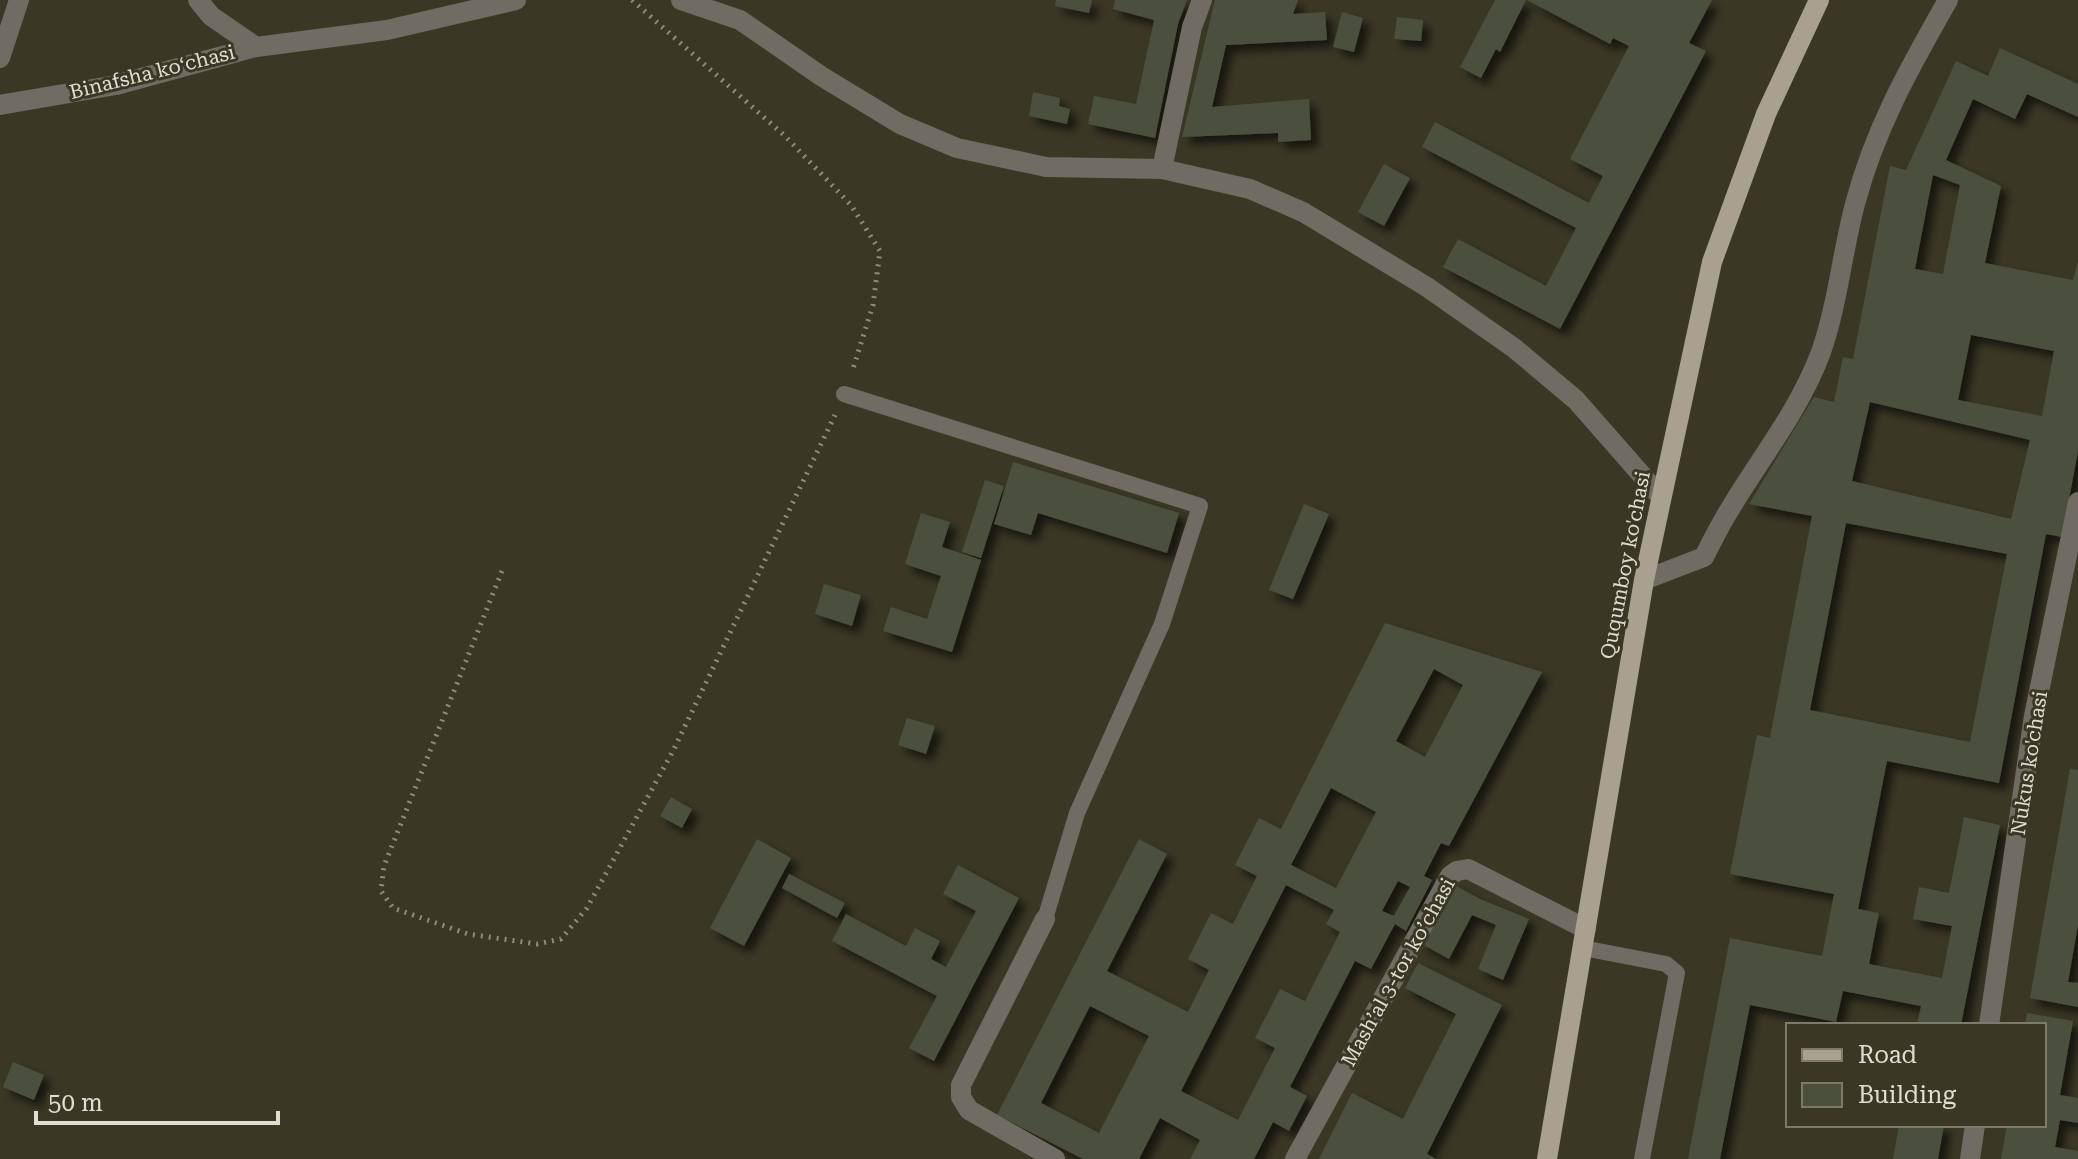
<svg xmlns="http://www.w3.org/2000/svg" width="2078" height="1159" viewBox="0 0 2078 1159" font-family="'Roboto Serif',serif">
	<defs>
		<filter id="shadow"><feDropShadow dx="7" dy="7" stdDeviation="4" flood-color="#0009"/></filter>
	</defs>
	<rect width="100%" height="100%" fill="#3a3725"/>
	<path fill="#4b503d" fill-rule="evenodd" filter="url(#shadow)" d="M1056 0H1092L1089 13 1055 6Z
		M1115 0H1187L1178 24 1155 138 1088 124 1094 96 1136 104 1154 20 1113 9Z
		M1215 0H1298L1293 14 1325 12 1327 40 1226 45 1212 107 1309 99 1311 140 1278 142V133L1182 137Z
		M1495 0H1526L1500 52 1496 49 1481 78 1460 67Z
		M1527 0H1712L1689 43 1706 51 1560 329 1443 267 1458 239 1546 286 1576 228 1422 147 1435 122 1589 203 1603 176 1570 159 1629 46 1613 38 1610 44Z
		M1342 12 1363 18 1354 52 1333 47Z
		M1397 17 1423 20 1421 41 1394 39Z
		M2000 48 2078 84V117L2027 94 2015 119 1973 99 1946 160 2001 186 1985 263 2073 280 2078 261V451L2062 537 2046 534 1999 783 1887 761 1858 909 1879 913 1869 964 1942 978 1952 926 1913 919 1919 887 1949 893 1964 817 2000 825 1961 1025H1917L1921 1006 1843 991 1836 1022 1750 1005 1720 1159H1688L1730 938 1822 956 1834 894 1730 874 1757 735 1770 738 1812 516 1749 504 1814 397 1834 402 1843 357 1853 359 1890 166 1906 170 1956 61 1988 76ZM1933 175 1960 185 1943 274 1915 269ZM1971 335 2054 351 2042 416 1958 400ZM1870 402 2030 440 2011 519 1852 481ZM1846 523 2007 554 1970 742 1810 710Z
		M1033 92 1060 98 1059 106 1070 109 1067 124 1029 116Z
		M1384 164 1410 178 1384 226 1358 212Z
		M1013 462 1179 513 1167 553 1038 513 1031 535 994 524Z
		M985 480 1004 486 981 558 962 552Z
		M1304 504 1329 514 1293 599 1269 590Z
		M921 513 950 522 942 547 981 560 952 652 883 631 891 607 927 619 941 576 905 564Z
		M824 584 861 595 852 626 815 614Z
		M1385 623 1542 672 1449 846 1441 843 1424 876 1432 880 1406 931 1395 924 1371 969 1355 961 1290 1087 1307 1096 1289 1131 1273 1122 1254 1159H1190L1200 1140 1160 1118 1139 1159H1083L997 1115 1139 839 1167 854 1107 971 1188 1012 1209 970 1188 959 1211 913 1233 924 1257 876 1235 865 1259 818 1281 829ZM1434 669 1463 685 1425 757 1396 741ZM1331 788 1376 812 1336 888 1291 865ZM1398 881 1410 887 1394 916 1382 911ZM1286 885 1334 910 1326 924 1340 932 1305 1001 1280 989 1255 1038 1275 1048 1238 1120 1181 1091ZM1090 1006 1149 1036 1099 1133 1041 1103Z
		M907 718 935 726 926 754 898 745Z
		M2070 769 2078 770V925L2068 982 2078 983V1007L2030 998Z
		M671 797 692 809 682 828 660 816Z
		M757 839 791 858 744 946 710 928Z
		M958 865 1019 898 934 1061 909 1048 937 996 832 941 846 914 906 946 915 928 940 941 931 959 946 967 976 911 943 894Z
		M789 874 845 903 837 918 782 888Z
		M1451 883 1480 899 1529 919 1503 980 1478 969 1496 925 1472 915 1449 959 1420 943Z
		M1418 963 1502 1005 1427 1154 1436 1159H1319L1352 1093 1403 1119 1456 1014 1405 988Z
		M2027 1013 2073 1021 2060 1095 2078 1098V1123L2060 1120 2055 1147 2078 1151V1159H2001L2007 1125H2044V1025H2025Z
		M13 1062 44 1075 34 1100 3 1087Z
		M1899 1125H1944L1938 1159H1893Z"/>
	<g fill="none" stroke-linecap="round" stroke-linejoin="round">
		<path stroke="#8e8b7d" stroke-width="5" stroke-dasharray="2 6" stroke-linecap="butt" d="M632 0 785 136 851 205 880 251 873 305 852 372
			M502 571 384 866 381 891 393 908 468 934 537 944 561 939 587 908 674 749 835 415"/>
		<path stroke="#706c64" stroke-width="16" d="M844 394 1200 506 1162 624 1077 813 1045 919
			M1583 948 1666 964 1677 973 1642 1159"/>
		<path stroke="#706c64" stroke-width="20" d="M198 0 211 16 256 47 387 30 516 0
			M681 0 740 20 821 76 900 124 957 148 1046 167 1162 169 1250 189 1303 212 1427 287 1514 348 1576 400 1661 497
			M0 58 19 0
			M0 105 116 85 256 47
			M1162 169 1192 27 1202 0
			M1644 580 1704 557C1712 541 1720 525 1730 509 1761 457 1799 411 1821 352 1838 303 1842 253 1855 204 1875 128 1910 67 1948 0
			M1045 919 961 1085V1097L969 1110 1055 1159
			M1989 1025 2034 716 2078 502
			M1295 1159 1450 876 1457 871 1468 869 1586 929
			M1970 1159 1975 1125"/>
		<path stroke="#a9a08f" stroke-width="20" d="M1547 1159 1644 580 1712 262 1766 114 1819 0"/>
	</g>
	<g text-anchor="middle" dominant-baseline="central" stroke-width="6" stroke-linejoin="round" paint-order="stroke">
		<g font-size="20" fill="#e0ded3" stroke="#3a3725">
			<text transform="translate(152 72) rotate(-14)">Binafsha koʻchasi</text>
			<text transform="translate(1625 565) rotate(-79)">Ququmboy ko'chasi</text>
			<text transform="translate(2029 763) rotate(-81)">Nukus ko'chasi</text>
			<text transform="translate(1398 972) rotate(-61)">Mashʼal 3-tor koʼchasi</text>
		</g>
	</g>
	<rect x="1786" y="1023" width="260" height="104" fill="#3a3725" stroke="#7c7a6b" stroke-width="2"/>
	<rect x="1802" y="1049" width="40" height="12" fill="#a9a08f" stroke="#7c7a6b" stroke-width="2"/>
	<text x="1858" y="1063" font-size="24" fill="#e0ded3">Road</text>
	<rect x="1802" y="1083" width="40" height="24" fill="#4b503d" stroke="#7c7a6b" stroke-width="2"/>
	<text x="1858" y="1103" font-size="24" fill="#e0ded3">Building</text>
	<path d="M36 1111v12h242v-12" fill="none" stroke="#e0ded3" stroke-width="4"/>
	<text x="48" y="1111" font-size="24" fill="#e0ded3" stroke="#3a3725" stroke-width="6" paint-order="stroke">50 m</text>
</svg>
